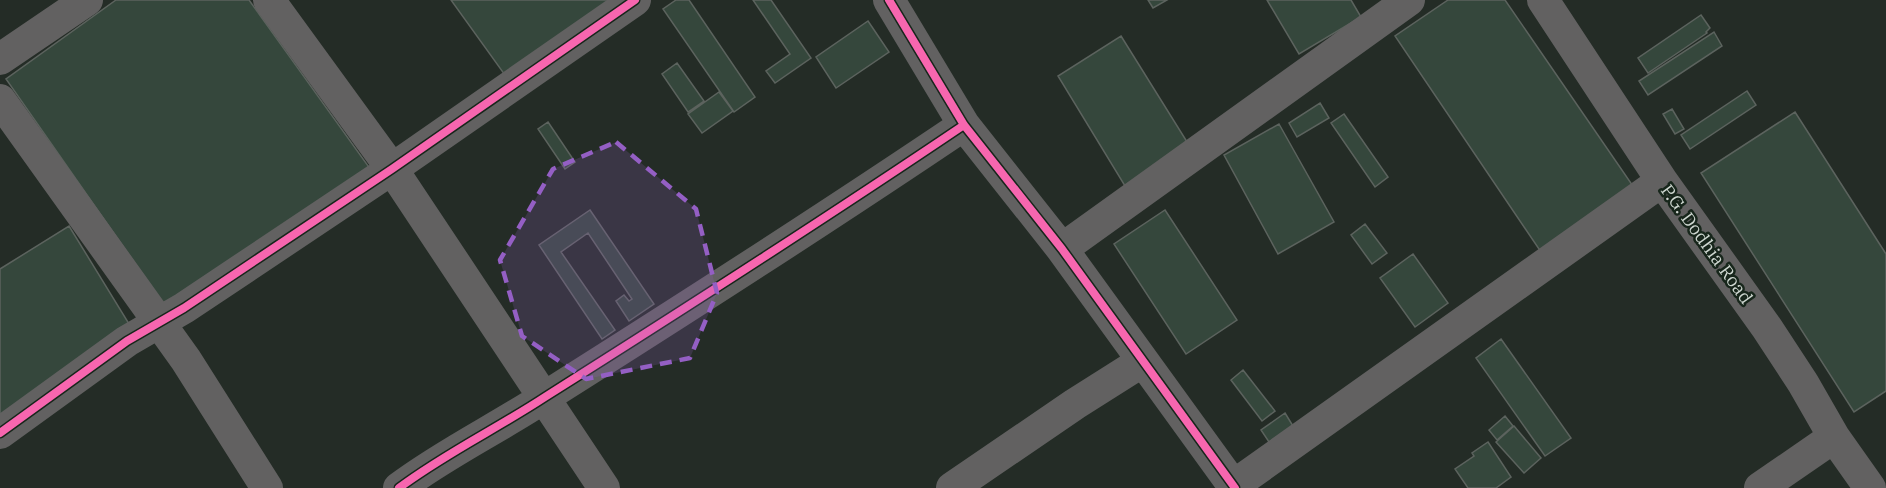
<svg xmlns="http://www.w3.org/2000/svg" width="1886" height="488" viewBox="0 0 1886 488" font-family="'IBM Plex Serif',serif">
	<rect width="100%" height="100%" fill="#242c26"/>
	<path fill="#35473c" stroke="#5c635e" stroke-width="1.5" d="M116 0H249L371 170 166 308 6 79Z
		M451 0H624L510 82Z
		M676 0H689L755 97 734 112 663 9Z
		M753 0H771L811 58 775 83 766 71 790 54Z
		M1148 0H1167L1153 8Z
		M1267 0H1351L1361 17 1299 54Z
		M1448 0H1505L1635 189 1541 252 1395 36Z
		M1701 15 1710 28 1706 32 1707 33 1648 73 1638 58Z
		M868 21 889 52 836 88 816 57Z
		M1714 32 1722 46 1648 95 1639 81Z
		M1121 36 1189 145 1125 186 1058 76Z
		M677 63 704 101 688 112 662 74Z
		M1747 91 1756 105 1690 149 1681 135Z
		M719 92 733 111 702 133 688 114Z
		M1320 103 1329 118 1297 137 1289 123Z
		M1672 109 1684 129 1675 134 1663 114Z
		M1795 112 1886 254V391L1854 412 1701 173Z
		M1344 114 1388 177 1375 187 1331 123Z
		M548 122 575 162 565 169 538 129Z
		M1279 124 1334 222 1278 254 1224 155Z
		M590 210 654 304 629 321 616 301 624 295 629 301 632 299 588 233 561 252 615 330 602 339 539 245Z
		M1165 210 1237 320 1186 354 1114 244Z
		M1365 224 1387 253 1372 264 1351 235Z
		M69 226 134 332 0 415V269Z
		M1413 254 1448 303 1415 327 1380 278Z
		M1501 339 1571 438 1545 456 1476 358Z
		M1243 370 1275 411 1262 421 1231 380Z
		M1285 413 1293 426 1269 442 1261 430Z
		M1505 416 1513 426 1497 440 1489 430Z
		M1514 426 1541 458 1524 473 1496 442Z
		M1488 442 1511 477 1496 488H1468L1455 469 1474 456 1472 453Z"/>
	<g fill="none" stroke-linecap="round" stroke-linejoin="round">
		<path stroke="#626161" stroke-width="32" d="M269 0 392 169 604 488
			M889 0 964 125 1062 249 1235 488
			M1543 0 1662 181 1767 328 1803 383 1834 437 1870 488
			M0 59 87 0
			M0 100 186 360 267 488
			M1062 249 1409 0
			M0 433 127 341 184 308 392 169 635 0
			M1233 486 1662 181
			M399 488C444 454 498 428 545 397 686 308 826 218 964 125
			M952 488 1075 404 1143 361
			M1760 488 1834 437"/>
		<g stroke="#17261b" stroke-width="11">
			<path id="cycleway" d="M889 0 964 125 1062 249 1235 488
				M0 433 127 341 184 308 392 169 635 0
				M399 488C444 454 498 428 545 397 686 308 826 218 964 125"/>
		</g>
		<use href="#cycleway" stroke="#f766af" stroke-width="8"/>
	</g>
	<path fill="#945fc4" fill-opacity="0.2" stroke="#945fc4" stroke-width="4.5" stroke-dasharray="12 8" stroke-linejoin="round" d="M616 142 696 209 717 293 690 358 586 379 522 336 500 260 553 169Z"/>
	<g text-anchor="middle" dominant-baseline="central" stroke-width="5" stroke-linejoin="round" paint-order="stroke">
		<g font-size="18" fill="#ced7d0" stroke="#17261b">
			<text transform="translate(1707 244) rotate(54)">P.G. Dodhia Road</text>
		</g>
	</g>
</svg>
